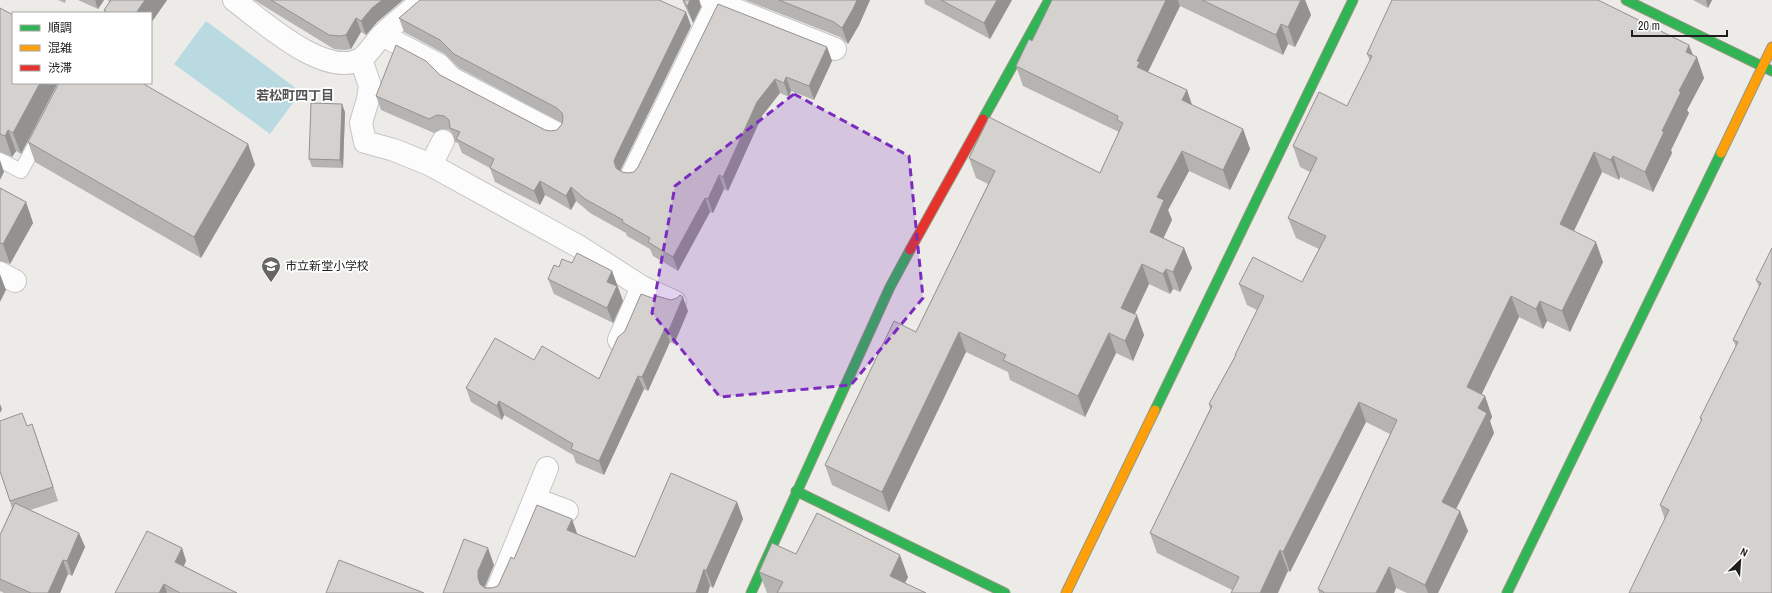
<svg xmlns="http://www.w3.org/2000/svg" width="1772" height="593" viewBox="0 0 1772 593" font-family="'Archivo Narrow','Noto Sans JP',sans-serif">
	<rect width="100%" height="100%" fill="#edebe8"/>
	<path fill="#badae2" d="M206 21 301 92 270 134 174 64Z"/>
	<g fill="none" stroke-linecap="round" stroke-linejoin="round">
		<g stroke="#c6c5c4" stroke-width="16">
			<path id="lane" d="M0 160 21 171 40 136"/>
		</g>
		<g stroke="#c6c5c4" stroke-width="24">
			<path id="street" d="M234 0C261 20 325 79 361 59 368 54 375 43 381 36 394 23 409 13 422 0
				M711 0 835 49
				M382 35 439 65 451 78 556 133
				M361 59 370 86 368 99 361 123 365 142 394 150 431 165 578 246 642 287 619 340
				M431 165 443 141
				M632 175 717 2
				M0 273 15 281
				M642 287 675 302
				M535 499 567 511
				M496 593 547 468"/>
		</g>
		<g stroke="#96977f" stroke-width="11">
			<path id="fast" d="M1626 0 1772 71
				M983 119 1049 0
				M1155 410 1353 0
				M796 491 1005 593
				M751 593 890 287 910 250
				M1507 593 1721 153"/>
		</g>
		<g stroke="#96977f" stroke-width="11">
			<path id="slow" d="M1721 153 1772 47
				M1066 593 1155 410"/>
		</g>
		<g stroke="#96977f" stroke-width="11">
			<path id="jam" d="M910 250 983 119"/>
		</g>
		<use href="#lane" stroke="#fcfcfc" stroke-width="14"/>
		<use href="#street" stroke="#fcfcfc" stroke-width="22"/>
		<use href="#fast" stroke="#30b455" stroke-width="9"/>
		<use href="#slow" stroke="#ff9f0a" stroke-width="9"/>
		<use href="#jam" stroke="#e5322d" stroke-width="9"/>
	</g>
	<path fill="#b6b4b2" d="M58 0H66L65 3Z
		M78 0H104L98 9Z
		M108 0H167L151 23V13H105L104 10 109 3Z
		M254 0H403L377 22 366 35 361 32 351 49 345 50 334 49Z
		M682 0H699L701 7 693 23Z
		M745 0H870L859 25 848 44 840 37Z
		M924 0H1012L990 39 925 4Z
		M1052 0H1305L1311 15 1295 47 1288 44 1283 55 1180 6 1148 72 1187 90 1192 105 1243 129 1250 149 1230 190 1189 171 1168 210 1172 220 1163 238 1184 248 1192 268 1180 292 1173 289 1170 294 1149 284 1135 314 1144 335 1133 361 1116 353 1085 417 1010 380 1008 372 966 352 889 512 832 485 825 465 916 332 988 184 976 178 969 158 1100 173 1119 132 1023 86 1016 66 1032 41Z
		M1693 0H1712L1708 8Z
		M0 8 21 154 16 151 12 157 0 152Z
		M686 12 691 26 621 169 620 171 622 172 628 173 634 172 638 167 827 47 832 61 814 100 791 91 789 97 780 93 762 116 728 191 724 189 713 213 710 212 678 271 653 256 650 249 627 236 626 233 590 213 576 201 571 210 545 195 540 205 495 182 490 168 462 153 458 143 455 142 452 133 449 130 442 129 434 133 381 110 376 96 440 75 545 130 551 131 557 130 562 124V123L459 68 445 54 404 32 399 18Z
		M1367 54 1693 55 1704 78 1687 110 1689 113 1671 150 1672 153 1653 192 1620 177 1619 180 1602 172 1574 231 1603 262 1570 332 1547 321 1543 329 1519 317 1481 394 1485 396 1492 417 1490 421 1494 433 1456 509 1468 531 1438 593H1407L1396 588 1394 593H1319L1318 589 1390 434 1366 422 1290 572 1288 571 1232 590 1157 553 1150 533 1210 409 1209 404 1235 356V355L1257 310 1247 305 1239 284 1302 282 1319 249 1296 238 1288 218 1310 172 1300 167 1293 146 1347 106 1370 61Z
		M345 112 343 168 312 167 309 159Z
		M28 142 248 144 255 165 201 258 35 162Z
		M0 188 26 202 33 223 10 264 0 261Z
		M1772 248V593L1665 520 1660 505 1701 421 1700 418 1736 347 1733 340 1759 287 1756 280Z
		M572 263 612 271 623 301 613 323 554 294 548 279 559 267Z
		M688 311 674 344 670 342 648 391 644 389 604 475 576 463 573 455 504 415 502 420 471 402 466 388 534 360 599 379 625 331Z
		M32 424 58 501 30 510 79 533 85 547 72 576 68 574 60 593H4L0 591V535L12 508 0 471 27 426Z
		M737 502 743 519 713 588 710 586 443 593 494 565 485 587 492 588 498 586 514 559 577 534 635 557Z
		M182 548 186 561 184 566 237 593H115Z
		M796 554 908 577 905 583 926 593H767L759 572Z"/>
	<path fill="#949291" d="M95 0H104L98 9Z
		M145 0H167L151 23V13H136Z
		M382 0H403L377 22 366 35 361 21 372 8Z
		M690 0H699L701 7 693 23 687 7Z
		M857 0H870L859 25 848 44 842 28Z
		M997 0H1012L990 39 984 23Z
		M1166 0H1178L1180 6 1145 78 1137 67V61Z
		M1301 0H1305L1311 15 1295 47 1288 27Z
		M1706 0H1712L1708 8Z
		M686 12 691 26 621 169 620 175 614 161 616 156Z
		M356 18 361 32 351 49 346 35Z
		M1281 24 1288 44 1283 55 1276 35Z
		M1689 45 1695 60 1697 57 1704 78 1687 110 1689 113 1671 150 1672 153 1653 192 1645 172 1679 91 1686 52Z
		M827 47 832 61 814 100 809 86Z
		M786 77 791 91 789 97 784 83Z
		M775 79 780 93 762 116 728 191 723 177 757 102Z
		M40 83H58L21 154 13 133Z
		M1187 90 1194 111 1182 100Z
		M342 104 345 112 343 168 340 160Z
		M1243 129 1250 149 1230 190 1223 170Z
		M8 130 16 151 12 157 5 136Z
		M248 144 255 165 201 258 194 237Z
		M1182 151 1189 171 1168 210 1172 220 1157 252 1150 232 1157 197Z
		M1594 152 1602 172 1567 245 1560 224Z
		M1613 156 1620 177 1619 180 1611 160Z
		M0 160 4 172 0 180Z
		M719 175 724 189 713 213 708 199Z
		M540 181 545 195 540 205 534 191Z
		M571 187 576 201 571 210 566 196Z
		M705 198 710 212 678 271 673 257Z
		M26 202 33 223 10 264 3 244Z
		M1596 242 1603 262 1570 332 1562 311Z
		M1184 248 1192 268 1180 292 1173 272Z
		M1142 264 1149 284 1128 328 1121 308Z
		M1166 269 1173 289 1170 294 1163 274Z
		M612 271 623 301 613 323 607 308V282Z
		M0 274 6 290 0 302Z
		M1511 296 1519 317 1475 408 1467 387Z
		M683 297 688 311 674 344 669 330Z
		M1540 301 1547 321 1543 329 1536 309Z
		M1137 315 1144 335 1133 361 1125 341Z
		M665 328 670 342 648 391 642 377Z
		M959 332 966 352 889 512 882 492Z
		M1109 333 1116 353 1085 417 1078 396Z
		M638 376 644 389 604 475 599 461Z
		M1485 396 1492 417 1490 421 1494 433 1449 523 1442 502 1478 408Z
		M499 401 504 415 502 420 497 406Z
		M1359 402 1366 422 1290 572 1283 552Z
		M0 404 2 409 0 413Z
		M32 424 37 438 58 501 53 487Z
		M737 502 743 519 713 588 706 571Z
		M1460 511 1468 531 1438 593H1428L1425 585Z
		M572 519 578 536 567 530Z
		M79 533 85 547 72 576 67 561Z
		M182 548 186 561 180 574 175 562Z
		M488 548 494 565 484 588V593L478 578V571Z
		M1280 550 1288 571 1278 593H1260Z
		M900 555 908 577 900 593 890 576Z
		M63 560 68 574 60 593H48Z
		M1389 567 1396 588 1394 593H1376Z
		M704 569 710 586 708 593H696Z
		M164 584 167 593H159Z"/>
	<path fill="#d4d1cf" stroke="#949291" d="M111 0H145L136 13H108L104 10Z
		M271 0H382L372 8 361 21 356 18 346 35 340 36 329 35Z
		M420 0H659L686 12 616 156 614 161 616 168 622 172 628 173 634 172 638 167 718 4 827 47 809 86 786 77 784 83 775 79 757 102 723 177 719 175 708 199 705 198 673 257 648 242 650 238 622 222 623 220 585 199 571 187 566 196 540 181 534 191 490 168 494 159 456 139 460 132 450 128 449 120 444 116 437 115 429 119 376 96 396 45 426 61 440 75 545 130 551 131 557 130 562 124 563 118 562 113 557 108 454 54 440 40 399 18Z
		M684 0H690L687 7Z
		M779 0H857L853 9 842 28 834 22Z
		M941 0H997L984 23Z
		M1052 0H1166L1137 61 1140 62 1137 67 1187 90 1182 100 1243 129 1223 170 1182 151 1157 197 1164 200 1150 232 1184 248 1173 272 1166 269 1163 274 1142 264 1121 308 1137 315 1125 341 1109 333 1078 396 1003 360 1006 355 959 332 882 492 825 465 894 321 916 332 995 171 969 158 989 117 1100 173 1123 123 1117 120 1118 116 1016 66 1029 39 1032 41Z
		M1202 0H1301L1288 27 1281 24 1276 35Z
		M1392 0H1598L1689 45 1686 52 1697 57 1679 91 1681 92 1662 131 1664 132 1645 172 1613 156 1611 160 1594 152 1560 224 1596 242 1562 311 1540 301 1536 309 1511 296 1467 387 1485 396 1478 408 1487 413 1442 502 1460 511 1425 585 1389 567 1376 593H1323L1324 592 1318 589 1397 420 1359 402 1283 552 1280 550 1260 593H1231L1239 577 1150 533 1212 406 1209 404 1236 355H1235L1264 296 1239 284 1253 257 1302 282 1326 236 1288 218 1317 158 1293 146 1319 92 1347 106 1372 56 1367 54Z
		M0 8 13 15V83H40L13 133 8 130 5 136 0 134Z
		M59 83H142L248 144 194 237 28 142Z
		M311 103 342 104 340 160 309 159Z
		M0 188 26 202 3 244 0 243Z
		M1772 248V593H1629L1669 510 1660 505 1702 419 1700 418 1738 342 1733 340 1761 283 1756 280Z
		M577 253 612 271 607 282 617 286 607 308 548 279 554 265 559 267 562 259 572 263Z
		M641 294 655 299 657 296 671 300 677 298 680 295 683 297 669 330 665 328 642 377 638 376 599 461 571 449 573 444 499 401 497 406 466 388 495 338 534 360 542 346 599 379 618 337 625 331Z
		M22 413 27 426 32 424 53 487 10 501 0 471V421Z
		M671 473 737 502 706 571 704 569 696 593H443L464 539 488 548 478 571V578L480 584 485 588H492L498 586 511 557 514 559 537 505 572 519 567 530 635 557Z
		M15 503 79 533 67 561 63 560 48 593H31L0 579V535Z
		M817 513 900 555 890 576 926 593H777L783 582 759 572 772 543 796 554Z
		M147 531 182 548 175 562 237 593H180L164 584 159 593H115Z
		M339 560 424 593H326Z"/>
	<path fill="#7b2cbf" fill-opacity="0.2" stroke="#7b2cbf" stroke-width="3" stroke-dasharray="8 5" stroke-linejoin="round" d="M794 94 909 156 923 298 851 385 720 397 652 313 675 186Z"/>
	<defs>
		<g id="school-pin" transform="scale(1)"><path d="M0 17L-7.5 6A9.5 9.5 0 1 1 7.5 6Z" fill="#676665" stroke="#fff"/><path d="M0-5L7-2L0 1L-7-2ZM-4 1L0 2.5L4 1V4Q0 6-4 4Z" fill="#fff"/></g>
	</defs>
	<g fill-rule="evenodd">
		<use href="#school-pin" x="271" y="266"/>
	</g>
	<g text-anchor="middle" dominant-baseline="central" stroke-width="3.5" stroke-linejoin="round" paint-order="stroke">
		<g font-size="12" fill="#1f1f1f" stroke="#fff" text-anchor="start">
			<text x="285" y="266">市立新堂小学校</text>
		</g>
		<g font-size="13" font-weight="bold" fill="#525252" stroke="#fff">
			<text x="295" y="95">若松町四丁目</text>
		</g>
	</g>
	<rect x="12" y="12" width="140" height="72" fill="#ffffff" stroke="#a5a5a5"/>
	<rect x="20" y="25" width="20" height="6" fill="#30b455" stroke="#a5a5a5"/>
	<text x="48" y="32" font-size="12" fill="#1f1f1f">順調</text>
	<rect x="20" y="45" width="20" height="6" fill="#ff9f0a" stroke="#a5a5a5"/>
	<text x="48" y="52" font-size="12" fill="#1f1f1f">混雑</text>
	<rect x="20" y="65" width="20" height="6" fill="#e5322d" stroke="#a5a5a5"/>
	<text x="48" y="72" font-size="12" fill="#1f1f1f">渋滞</text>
	<g transform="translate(1740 561) rotate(25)" stroke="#ffffff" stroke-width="3" paint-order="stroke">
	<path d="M0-3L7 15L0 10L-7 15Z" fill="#1f1f1f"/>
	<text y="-6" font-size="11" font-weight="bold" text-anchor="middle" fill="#1f1f1f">N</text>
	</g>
	<path d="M1632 30v6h95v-6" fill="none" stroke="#1f1f1f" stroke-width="2"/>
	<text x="1638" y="30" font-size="12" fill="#1f1f1f" stroke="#ffffff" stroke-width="3" paint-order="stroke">20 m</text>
</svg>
